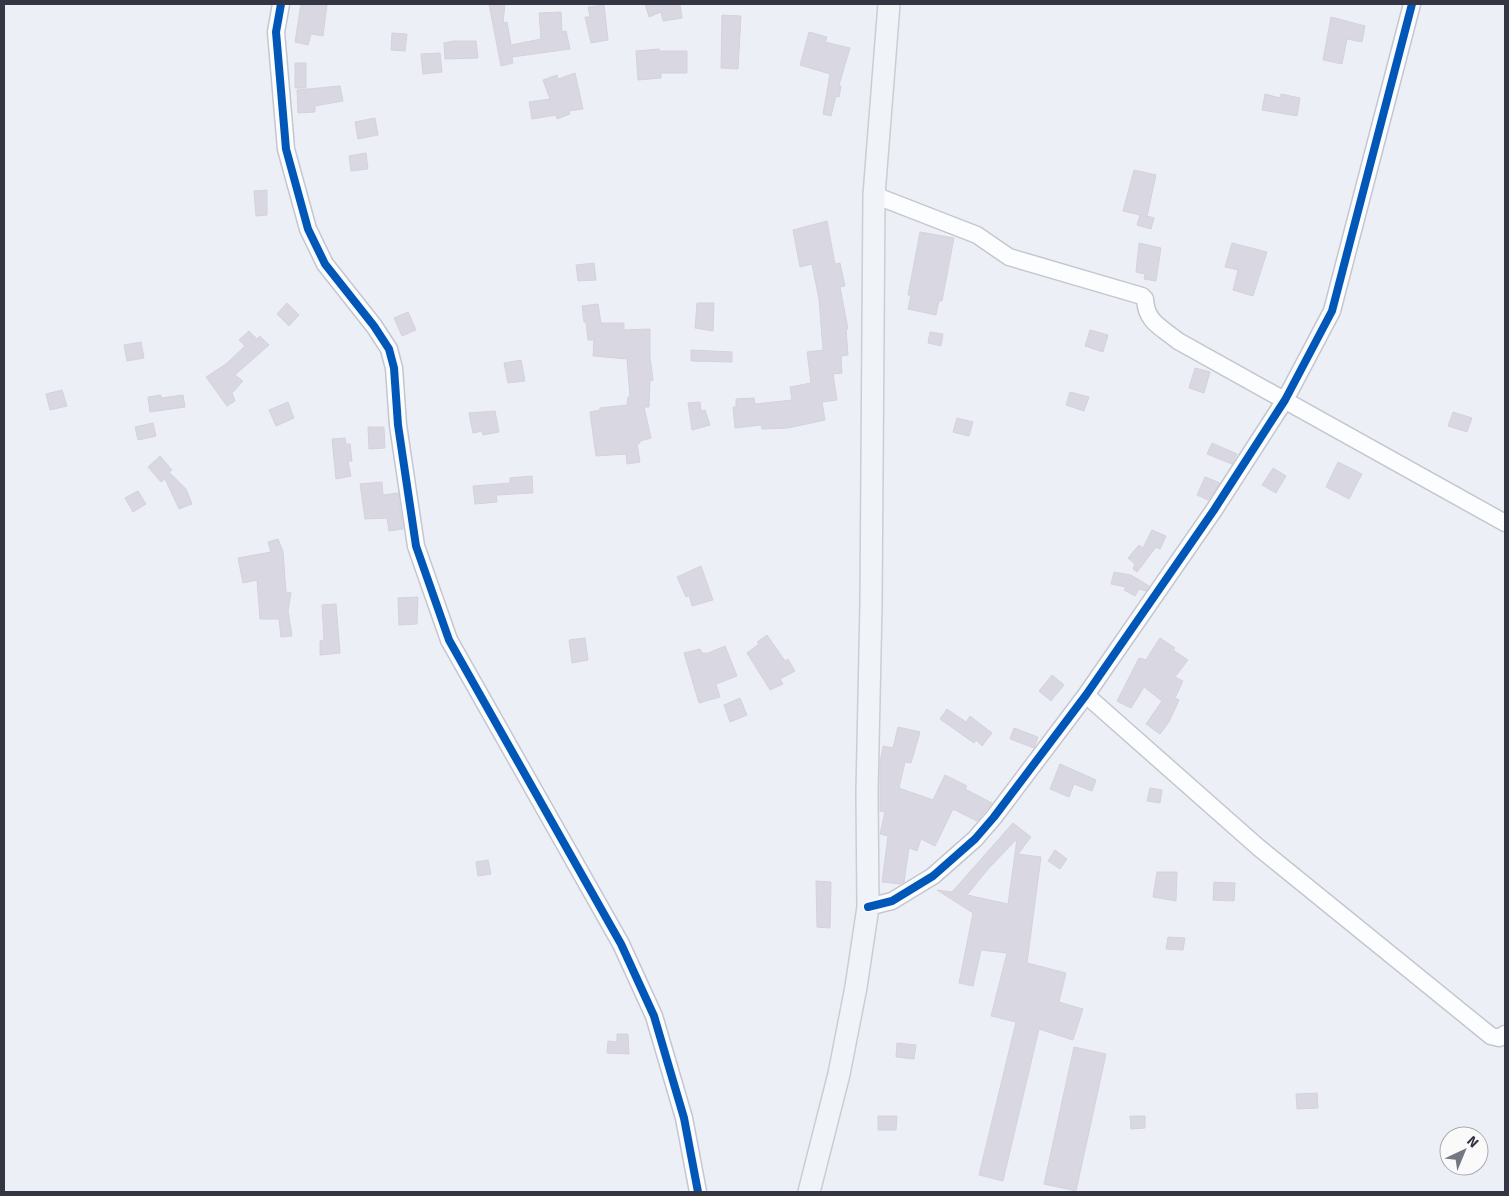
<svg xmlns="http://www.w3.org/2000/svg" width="1509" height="1196" viewBox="0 0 1509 1196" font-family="Signika,sans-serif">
	<rect width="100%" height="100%" fill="#edeff7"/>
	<path fill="#d8d7e2" stroke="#d4d2dd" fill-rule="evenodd" d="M301 4H327L323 36 311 34 308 45 295 42Z
		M489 4H505L503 23 507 22 511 45 541 39 539 13 561 12 562 32 566 31 570 49 512 57 513 63 501 66Z
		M645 4H680L682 18 663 21 661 12 649 17Z
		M604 5 608 40 591 43 585 17H590L588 7Z
		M722 15 741 16 738 69 721 68Z
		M1331 17 1365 26 1362 42 1347 39 1342 64 1323 60Z
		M809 32 827 37 825 42 850 48 839 85 841 86 839 97 836 96 831 116 823 114 830 74 800 65Z
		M392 33 407 34 405 51 391 50Z
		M453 41H476L478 58 445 59 444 43Z
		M659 49V51H687V73H661V78L638 80 636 51Z
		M440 53 442 72 423 74 421 54Z
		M295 63H306V88H295Z
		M575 73 583 109 569 111 570 114 557 119 556 115 532 119 529 102 550 99 543 80 557 75 558 79Z
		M340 86 343 101 315 106V112L298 113 297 90Z
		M1265 94 1280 98 1281 94 1300 98 1297 116 1262 110Z
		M375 118 378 135 358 139 355 122Z
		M366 153 368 169 351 171 349 156Z
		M1134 170 1156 175 1147 216 1154 218 1151 229 1137 225 1140 215 1123 211Z
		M267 190V215L256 216 254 191Z
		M827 221 835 264 840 263 845 286 840 287 848 329H846L848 355 841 356 842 373 833 374 837 400 822 402 825 420 788 428 762 429 761 425 735 428 733 407H736V399L754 398 755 404 792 400 790 387 811 383 807 352 823 350 819 299 812 264 800 267 793 230Z
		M920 232 954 238 942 301H939L936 315 908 309 911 295H908Z
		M1139 243 1161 248 1156 281 1144 279 1145 274 1136 272Z
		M1232 243 1267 252 1253 296 1233 290 1238 270 1225 267Z
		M594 263 596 280 578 281 576 265Z
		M287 303 299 315 289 326 277 314Z
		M697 303H714L713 331 695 328Z
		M598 304 601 323H624V330L650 329V357L653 380 650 381 649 407H644L651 438 640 441V443L637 444 640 462 627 464 626 454 596 456 590 412 600 410V408L627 405 628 397H630L627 359 593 356 594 340H588L586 322H584L582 306Z
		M408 312 416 330 402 336 394 318Z
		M1090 330 1108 335 1103 352 1085 346Z
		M249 331 257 339 260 336 269 345 235 375 243 381 232 393 235 401 227 406 206 377 226 364 245 346 239 340Z
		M930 332 943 334 941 346 928 343Z
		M141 342 144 358 127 361 124 345Z
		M691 350 732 352V362L691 361Z
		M521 360 525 381 508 383 504 363Z
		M1195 368 1210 372 1204 393 1189 388Z
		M62 390 67 406 50 410 46 394Z
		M1070 392 1089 397 1084 411 1066 405Z
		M161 395V398L183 395 185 407 150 412 148 397Z
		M288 402 294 418 276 426 269 410Z
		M700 402 701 411 705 410 710 425 692 430 688 403Z
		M495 411 499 432 483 435 482 431 473 433 469 413Z
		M1453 412 1472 418 1467 432 1448 426Z
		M957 418 973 422 969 436 953 432Z
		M153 423 156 436 138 440 135 427Z
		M368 427H384L385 448 369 449Z
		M345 438 346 444H350L352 461H348L351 476 336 479 332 439Z
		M1212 443 1237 454 1232 464 1207 454Z
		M160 456 172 470 169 472 186 489 192 504 179 509 165 479 161 482 148 467Z
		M1338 462 1362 474 1349 499 1326 487Z
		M1273 468 1286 476 1276 493 1262 485Z
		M532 476 533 493 496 495 497 502 475 504 473 486 510 483V478Z
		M1205 477 1220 483 1208 500 1197 495Z
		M382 482 383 495 398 493 403 529 389 531 387 518 365 519 360 484Z
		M138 491 146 504 133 512 125 498Z
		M1152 530 1166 536 1160 549 1156 547 1137 572 1133 569 1135 564 1128 558 1139 545 1143 548Z
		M278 539 283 551 286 592 291 593 288 611 292 636 281 637 279 619H260L257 580 243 583 238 558 271 552 268 542Z
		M701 566 713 600 692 606 689 595 686 597 677 577Z
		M1114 572 1131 575 1149 586 1146 591 1139 589 1135 596 1124 590 1126 587 1111 584Z
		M418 597 417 624 399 625 398 598Z
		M336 604 340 653 320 655V641L324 640 322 605Z
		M767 635 785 661 788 659 795 671 780 679 783 684 770 690 747 653 759 644 757 642Z
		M585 638 588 660 572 663 569 640Z
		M1160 638 1175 648 1173 650 1188 660 1175 677 1183 681 1175 698 1179 700 1169 722 1160 734 1146 724 1162 701 1144 687 1131 708 1117 701 1139 658 1146 660Z
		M725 646 737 676 716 684 720 697 699 703 684 653 700 649 702 653H708Z
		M1052 675 1064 685 1051 701 1039 691Z
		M740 698 747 715 730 722 724 705Z
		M947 709 966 722 970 716 992 733 982 746 976 740 974 743 940 719Z
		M898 727 920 732 911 763 905 762 899 788 933 800 945 775 967 786 965 789 992 803 977 821 953 809 935 846 921 839 917 851 909 848 904 882 900 884 882 882 888 836 880 834 885 812 880 811V763L883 746 893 748Z
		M1014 728 1038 737 1034 748 1010 739Z
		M1060 764 1096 780 1092 791 1074 784 1069 797 1050 789Z
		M1150 788 1162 790 1160 803 1147 801Z
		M1013 823 1031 837 1018 854 1041 857 1027 963 1066 973 1059 1002 1083 1009 1073 1040 1039 1029 1003 1181 979 1175 1016 1022 991 1016 1007 953 981 950 973 986 959 983 973 913 937 890 952 892ZM1017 839 1008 904 967 895 988 869Z
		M1055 850 1067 859 1060 869 1048 861Z
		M488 860 491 874 478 876 476 862Z
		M1157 872H1177L1176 901 1153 897Z
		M816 881 831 882 830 928 817 927Z
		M1214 882 1235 883 1234 901 1213 900Z
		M1168 937 1185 938 1183 950 1166 949Z
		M617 1034H628L629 1054 607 1053 608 1041 617 1042Z
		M897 1043 916 1045 914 1059 896 1057Z
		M1074 1047 1106 1054 1076 1191 1044 1184Z
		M1317 1093 1318 1108 1297 1109 1296 1094Z
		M878 1116H897L896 1130H878Z
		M1130 1116H1145V1128L1131 1129Z"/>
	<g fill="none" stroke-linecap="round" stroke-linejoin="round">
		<g stroke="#c4c6d0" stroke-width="19">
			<path id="minor" d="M281 4 276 32 286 149 308 229 325 264 374 326 389 349 394 368 398 425 416 546 449 640 621 944 654 1016 684 1118 698 1192
				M874 195 977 235 1009 257 1142 296 1145 299C1146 322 1161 327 1178 341L1505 523
				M1086 695 1258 847 1491 1036 1499 1038 1505 1034
				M868 907 892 901 933 876 975 839 994 817 1086 695 1214 510 1285 400 1332 311 1412 4"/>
		</g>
		<g stroke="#cccdd3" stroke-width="24">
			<path id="major" d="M809 1192 839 1074 856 987 868 907 867 793 871 604 874 195 889 4"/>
		</g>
		<use href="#minor" stroke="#fcfdfe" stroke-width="16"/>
		<use href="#major" stroke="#f0f3f8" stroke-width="21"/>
		<g stroke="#fafafa" stroke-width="11">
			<path id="cycleway" d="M281 4 276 32 286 149 308 229 325 264 374 326 389 349 394 368 398 425 416 546 449 640 621 944 654 1016 684 1118 698 1192
				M868 907 892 901 933 876 975 839 994 817 1086 695 1214 510 1285 400 1332 311 1412 4"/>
		</g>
		<use href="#cycleway" stroke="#0057b8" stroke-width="8"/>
	</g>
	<rect width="1509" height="1196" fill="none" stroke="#343644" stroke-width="10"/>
	<g transform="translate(1464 1151) rotate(44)"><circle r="24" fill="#fafafa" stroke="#abacb1"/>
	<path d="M0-4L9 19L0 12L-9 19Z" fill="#757783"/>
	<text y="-8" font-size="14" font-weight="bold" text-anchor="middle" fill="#343644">N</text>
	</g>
</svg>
